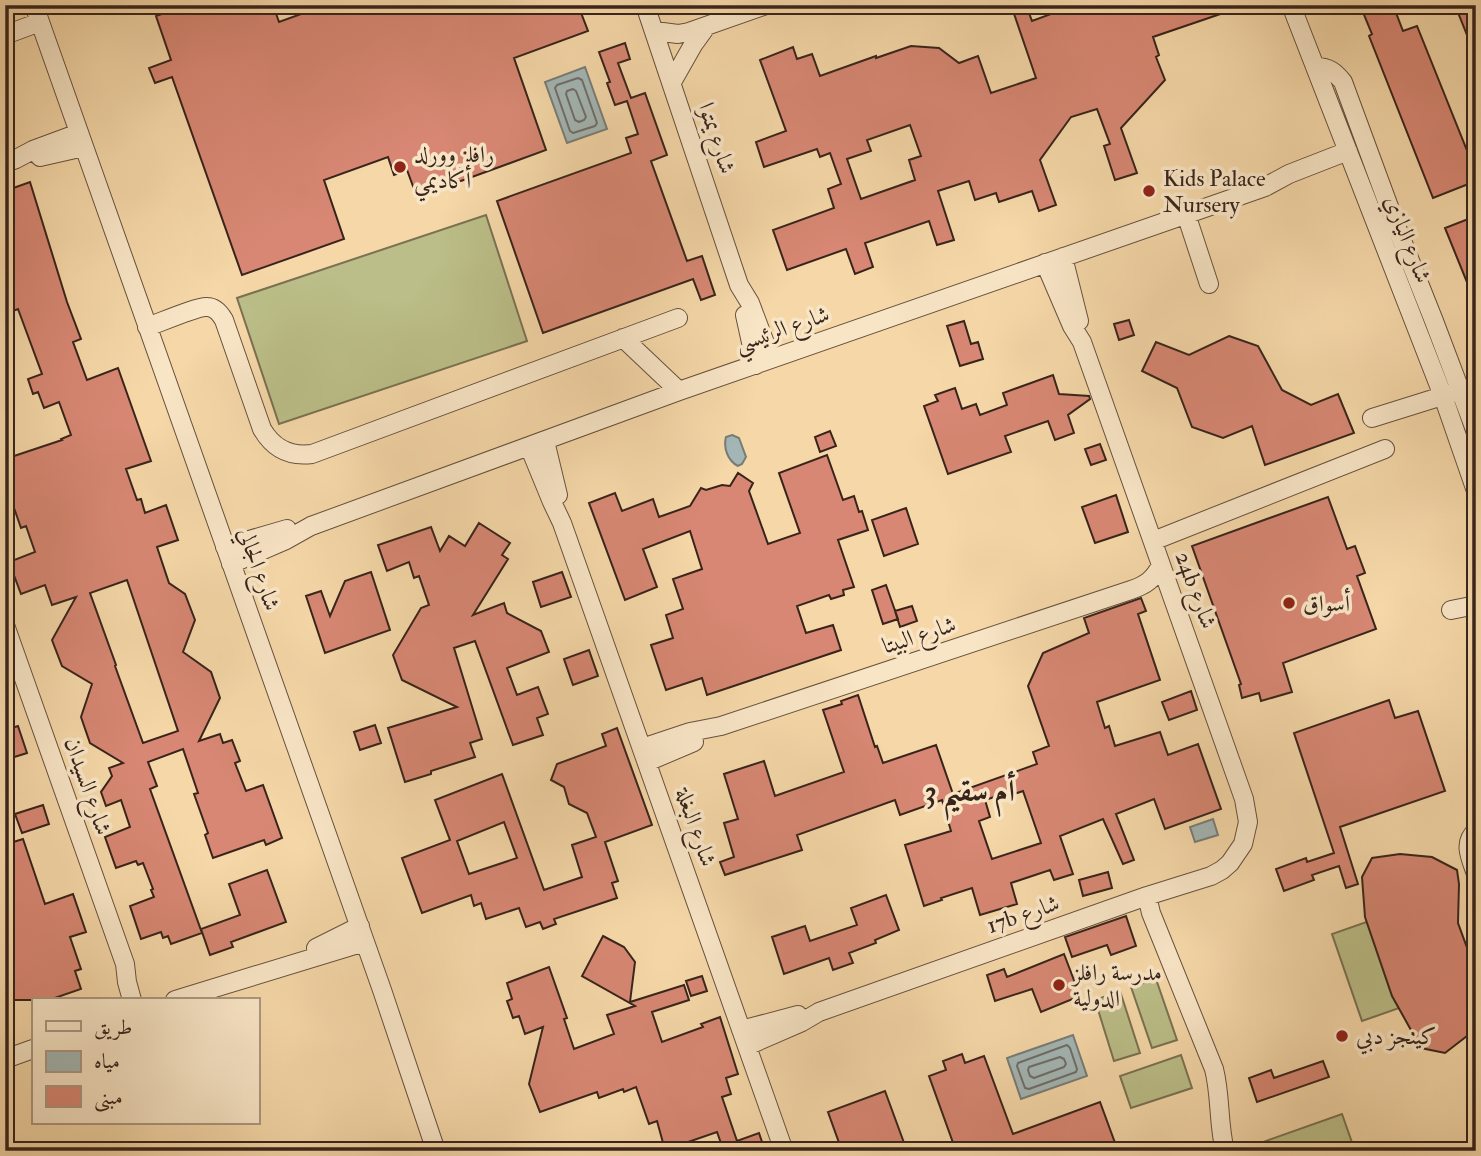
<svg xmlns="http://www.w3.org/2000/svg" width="1481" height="1156" viewBox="0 0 1481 1156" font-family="'IM FELL Double Pica',Amiri,serif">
	<rect width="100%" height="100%" fill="#f5d7a8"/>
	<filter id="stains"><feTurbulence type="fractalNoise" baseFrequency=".00286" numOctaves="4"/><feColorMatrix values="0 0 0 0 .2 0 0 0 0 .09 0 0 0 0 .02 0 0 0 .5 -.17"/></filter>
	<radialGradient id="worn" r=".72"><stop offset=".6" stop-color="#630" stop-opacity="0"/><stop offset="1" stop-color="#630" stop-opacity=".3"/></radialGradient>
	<path fill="#bbbe88" stroke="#7a7152" stroke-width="2" d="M486 215 527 341 279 424 237 298Z
		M1375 919 1405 1006 1362 1021 1332 934Z
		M1156 979 1177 1040 1152 1048 1131 987Z
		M1120 991 1140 1053 1114 1061 1095 1000Z
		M1181 1055 1192 1088 1131 1108 1120 1076Z
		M1342 1114 1355 1151H1266L1263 1142Z"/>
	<path fill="#a3b6b5" stroke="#787c77" stroke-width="2" d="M585 67 607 129 567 143 545 82Z
		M732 435 739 438 746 457 742 464 738 466C728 461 723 448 726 437Z
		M1213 819 1218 835 1195 842 1190 827Z
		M1073 1035 1087 1076 1021 1099 1007 1058Z"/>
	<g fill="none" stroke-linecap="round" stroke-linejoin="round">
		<path stroke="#6e6d68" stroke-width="2" d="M578 78 582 80 597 123 595 126 573 133 570 131 555 88 557 85Z
			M573 89 576 91 586 117 584 120 579 122 575 120 566 94 567 91Z
			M1067 1045 1070 1048 1077 1069 1076 1072 1029 1089 1025 1088 1017 1066 1018 1063Z
			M1060 1057 1064 1059 1066 1064 1064 1067 1034 1078 1030 1076 1028 1070 1029 1067Z"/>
	</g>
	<path fill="#d78773" stroke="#38241b" stroke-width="2" fill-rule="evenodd" d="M187 5H273L279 22 326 5H578L588 31 514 58 546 150 417 197 407 170 394 175 388 157 324 180 344 239 242 275 172 77 155 83 149 68 171 60 156 16Z
		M1011 5H1026L1032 21 1062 10 1060 5H1238V8L1153 37 1159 55 1156 57 1165 80 1121 128 1137 173 1115 180 1104 146 1110 144 1097 109 1071 117 1040 160 1056 205 1039 211 1032 191 999 202 996 193 975 200 969 181 938 191 954 240 937 245 929 221 865 243 873 267 855 274 846 249 787 270 773 230 834 208 828 189 841 184 830 153 820 157 817 149 764 167 756 142 786 131 760 60 793 47 797 59 812 54 820 76 876 56V58L911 46 939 48 959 63 978 56 991 93 1036 78ZM910 125 921 156 909 160 915 180 861 199 847 159 871 151 867 140Z
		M1360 5H1393L1403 31 1417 26 1476 173V181L1433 198 1369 36 1372 34Z
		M1455 5H1476V55H1475Z
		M625 43 630 59 618 63 631 98 645 93 667 155 651 161 687 261 702 256 715 295 701 300 693 279 543 333 497 201 631 153 626 138 638 134 627 101 615 105 607 83 610 82 599 52Z
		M30 182 67 302 81 339 73 342 87 380 118 368 151 461 126 469 137 500 141 499 145 513 166 505 178 540 157 547 169 583 185 594 195 620 183 652 211 672 220 698 199 741 220 734 223 743 232 740 240 761 235 763 246 791 263 785 282 838 266 845 264 840 213 858 205 835 208 833 194 794 198 793 183 749 148 762 157 786 150 789 202 933 171 944 168 936 163 938 161 932 141 939 130 906 154 897 151 890 153 889 143 863 138 865 136 861 116 868 105 837 130 827 121 800 106 806 101 792 112 776 109 768 123 763 90 743 81 717 92 684 62 666 52 640 76 597 52 605 45 585 21 594 9 562 35 552 26 526 21 528 14 508 5 511V459L62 440 61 439 71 435 59 402 44 408 38 392 33 394 28 379 42 374 18 309 5 314V191ZM127 580 178 731 143 743 115 666 116 665 90 593Z
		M1476 216V302H1475L1445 228Z
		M1129 320 1134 335 1119 340 1114 324Z
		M964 321 971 344 978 342 983 359 960 366 947 326Z
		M1229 336 1258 346 1282 390 1311 405 1338 394 1354 433 1265 465 1252 426 1223 438 1192 427 1177 388 1142 371 1156 342 1189 355Z
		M1053 375 1059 394 1089 396 1090 399 1068 415 1074 433 1055 440 1048 421 1005 436 1011 452 948 474 924 406 938 401 935 395 955 388 962 409 976 404 980 415 1007 405 1003 393Z
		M830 431 836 446 820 452 815 437Z
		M1100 444 1106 460 1091 465 1085 449Z
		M827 455 843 500 854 496 859 512 862 511 868 530 838 540 854 587 843 590 844 595 831 599 829 595 797 606 806 633 833 625 841 650 707 695 702 678 666 690 651 645 673 638 666 615 683 609 673 579 702 569 690 531 643 549 657 587 625 600 589 503 615 493 622 511 653 499 659 517 690 506 701 488 706 490 722 485 730 486 738 473 753 483 749 491 768 544 800 533 779 473Z
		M1116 495 1128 532 1095 543 1082 507Z
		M1328 497 1347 549 1355 546 1365 573 1357 576 1376 629 1283 663 1292 692 1261 701 1259 693 1242 698 1239 685 1241 684 1192 546Z
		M906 508 918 544 884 556 872 520Z
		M479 523 510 543 502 555 508 559 473 615 504 603 507 613 541 631 549 652 507 668 517 695 538 687 548 714 537 718 543 735 513 745 475 641 454 648 482 739 470 743 475 757 431 771V774L405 782 388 728 457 707 402 680 393 655 421 608 429 605 419 576 414 578 409 562 387 571 378 545 431 527 440 551 449 536 465 546Z
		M371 572 390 630 325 653 306 596 321 591 330 616 345 581Z
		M562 572 571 597 541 607 533 582Z
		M886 585 898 619 883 624 872 590Z
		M1141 598 1146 611 1138 614 1160 680 1097 702 1105 728 1109 726 1115 746 1160 732 1168 755 1198 744 1221 809 1165 829 1154 799 1116 814 1134 860 1123 864 1103 819 1060 836 1073 874 1054 880 1050 870 1011 883 1017 904 980 915 972 888 941 898 942 900 924 906 905 845 951 831 942 800 900 815 895 800 797 835 802 850 725 875 720 862 734 857 724 823 738 819 724 774 764 761 775 796 844 772 823 710 842 704 841 701 858 695 875 747 877 746 883 763 936 745 953 794 1037 764 1033 752 1049 746 1028 686 1043 653 1089 633 1084 618ZM1013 791 1014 794 1023 791 1041 843 992 859 979 821 990 817 985 800Z
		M912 606 917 621 900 627 895 611Z
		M589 650 598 676 573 685 564 659Z
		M1191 691 1197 710 1169 720 1162 702Z
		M1389 700 1395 718 1418 711 1445 791 1340 827 1358 884 1346 888 1339 866 1312 875 1314 880 1284 891 1276 869 1306 858 1307 862 1334 853 1294 733Z
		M375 725 381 743 360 750 354 732Z
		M18 726 27 753 5 760V730Z
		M617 728 652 825 605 842 618 881 612 883 617 898 554 919 556 924 543 929 540 922 526 927 519 908 486 919 481 903 474 906 471 895 422 913 402 858 450 840 435 800 502 774 544 890 582 877 572 845 596 837 587 813 569 804 564 787 551 780 557 764 606 746 602 734ZM504 822 517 858 469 874 457 841Z
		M43 805 49 824 22 833 15 814Z
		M23 839 45 904 73 894 86 932 70 937 81 969 75 971 81 989 49 1000H5V849L11 848 10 843Z
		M1400 854 1432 857 1457 870 1459 884 1458 923 1469 953 1476 961V1029L1445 1053 1421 1048 1392 996 1365 917 1362 877 1372 858Z
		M267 870 286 922 231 942 233 947 210 955 201 929 240 915 229 884Z
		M1108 872 1112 888 1083 896 1079 880Z
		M886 895 899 930 875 940 876 943 849 953 853 963 833 970 829 958 784 974 772 937 805 926 810 941 857 925 851 908Z
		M1126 916 1136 946 1111 955 1107 945 1072 957 1065 937Z
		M603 936 624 947 635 962 630 1002 684 985 689 1000 652 1012 662 1042 703 1027 701 1024 720 1017 738 1074 726 1078 731 1094 722 1097 737 1141 759 1133 765 1151H716V1148L722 1146 717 1132 665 1150 657 1121 649 1124 636 1087 624 1092 623 1089 599 1098 597 1092 540 1112 529 1084 543 1027 525 1034 519 1016 513 1018 507 1001 512 999 507 983 549 967 567 1018 564 1019 574 1049 614 1034 607 1015 635 1006 582 976Z
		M1064 954 1080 996 1041 1012 1032 989 995 1001 987 975 1004 969 1007 977Z
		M702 976 707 991 691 996 686 981Z
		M962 1054 965 1063 984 1056 1013 1134 1100 1102 1118 1151H956L929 1076 946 1070 943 1061Z
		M1323 1061 1329 1077 1257 1102 1249 1078 1271 1070 1274 1078Z
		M885 1091 907 1151H842L828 1112Z"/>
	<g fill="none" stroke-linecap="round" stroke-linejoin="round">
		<g stroke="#67513e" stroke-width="20">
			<path id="minor" d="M34 5 382 990 436 1151
				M645 5 739 285 750 303 771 359
				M1291 5 1443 396 1476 491
				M655 31 678 34 689 32 766 5
				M5 35 40 22
				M1316 67C1329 67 1335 72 1343 82L1395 223 1434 321 1476 432
				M672 82 693 45 706 27
				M40 157 84 147
				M5 163 16 159 33 150 79 133
				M1186 214 1209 284
				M1063 257 1079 321
				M745 315 756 365
				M147 327C159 323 198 306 207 307 215 307 220 313 224 320L262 429C273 448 289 457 312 454L678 318
				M623 338 679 391
				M1372 418 1452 393
				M545 441 558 495
				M529 446 552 502 562 523 784 1151
				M1153 541 1385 449
				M225 547 287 529
				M231 564 286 540 311 526 679 391 1265 187 1289 174 1348 151
				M1451 610 1476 605
				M5 625 125 964 127 982 132 1000
				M642 748 690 732 721 726 1131 590C1146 585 1154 579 1161 565
				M647 762 694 742
				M1476 831C1462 843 1471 859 1476 874
				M1147 896 1151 913 1214 1069C1221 1096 1218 1124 1225 1151
				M316 948 360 926
				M175 1000 365 942
				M741 1030 798 1015
				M747 1046 802 1022 819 1012 1147 896 1211 876 1222 870 1230 863 1243 844 1248 822 1244 799 1082 342 1072 326 1045 263
				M5 1059 33 1049"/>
		</g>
		<use href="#minor" stroke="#f8e5c6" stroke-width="18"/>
	</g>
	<g fill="#8f2418" stroke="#f8e5c6" stroke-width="2.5">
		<circle cx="400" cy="167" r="7"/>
		<circle cx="1149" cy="191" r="7"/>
		<circle cx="1289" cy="603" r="7"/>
		<circle cx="1059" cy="985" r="7"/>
		<circle cx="1342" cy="1036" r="7"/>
	</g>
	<g text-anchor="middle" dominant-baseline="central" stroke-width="7" stroke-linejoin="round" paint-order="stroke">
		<g font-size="23" fill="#38241b" stroke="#f8e5c6">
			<text transform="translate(717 138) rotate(72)">شارع يمتوا</text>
			<text transform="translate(1408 239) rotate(69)">شارع اليازي</text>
			<text transform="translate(782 329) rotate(-19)">شارع الرئيسي</text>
			<text transform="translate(259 569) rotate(71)">شارع الجالي</text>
			<text transform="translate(1196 590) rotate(70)">24b شارع</text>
			<text transform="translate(919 635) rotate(-18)">شارع البيتا</text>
			<text transform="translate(88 786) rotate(71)">شارع السيدان</text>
			<text transform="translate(696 827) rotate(71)">شارع البغلة</text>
			<text transform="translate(1023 914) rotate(-19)">17b شارع</text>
		</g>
		<g font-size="23" fill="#38241b" stroke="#f8e5c6" text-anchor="start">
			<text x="414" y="154">رافلز وورلد<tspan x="414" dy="26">أكاديمي</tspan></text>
			<text x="1163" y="178">Kids Palace<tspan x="1163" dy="26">Nursery</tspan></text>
			<text x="1303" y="603">أسواق</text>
			<text x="1073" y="972">مدرسة رافلز<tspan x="1073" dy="26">الدولية</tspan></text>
			<text x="1356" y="1036">كينجز دبي</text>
		</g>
		<g font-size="30" font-weight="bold" fill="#38241b" stroke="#f8e5c6">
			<text x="970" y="791">أم سقيم 3</text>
		</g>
	</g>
	<rect width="1481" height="1156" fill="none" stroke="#f5d7a8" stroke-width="28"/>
	<rect x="7" y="7" width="1467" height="1142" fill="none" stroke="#38241b" stroke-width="3.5"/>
	<rect x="14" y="14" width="1453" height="1128" fill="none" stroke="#38241b" stroke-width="2"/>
	<rect x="32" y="998" width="228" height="126" fill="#f8e5c6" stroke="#ab9882" stroke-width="2"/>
	<rect x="46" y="1021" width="35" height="10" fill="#f8e5c6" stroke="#ab9882" stroke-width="2"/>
	<text x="94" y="1034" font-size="21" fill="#38241b">طريق</text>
	<rect x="46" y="1051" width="35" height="21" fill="#a3b6b5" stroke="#ab9882" stroke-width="2"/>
	<text x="94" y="1068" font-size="21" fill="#38241b">مياه</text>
	<rect x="46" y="1086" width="35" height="21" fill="#d78773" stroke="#ab9882" stroke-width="2"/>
	<text x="94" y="1104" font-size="21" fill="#38241b">مبنى</text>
	<rect width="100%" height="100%" filter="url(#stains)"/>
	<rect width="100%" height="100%" fill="url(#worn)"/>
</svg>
